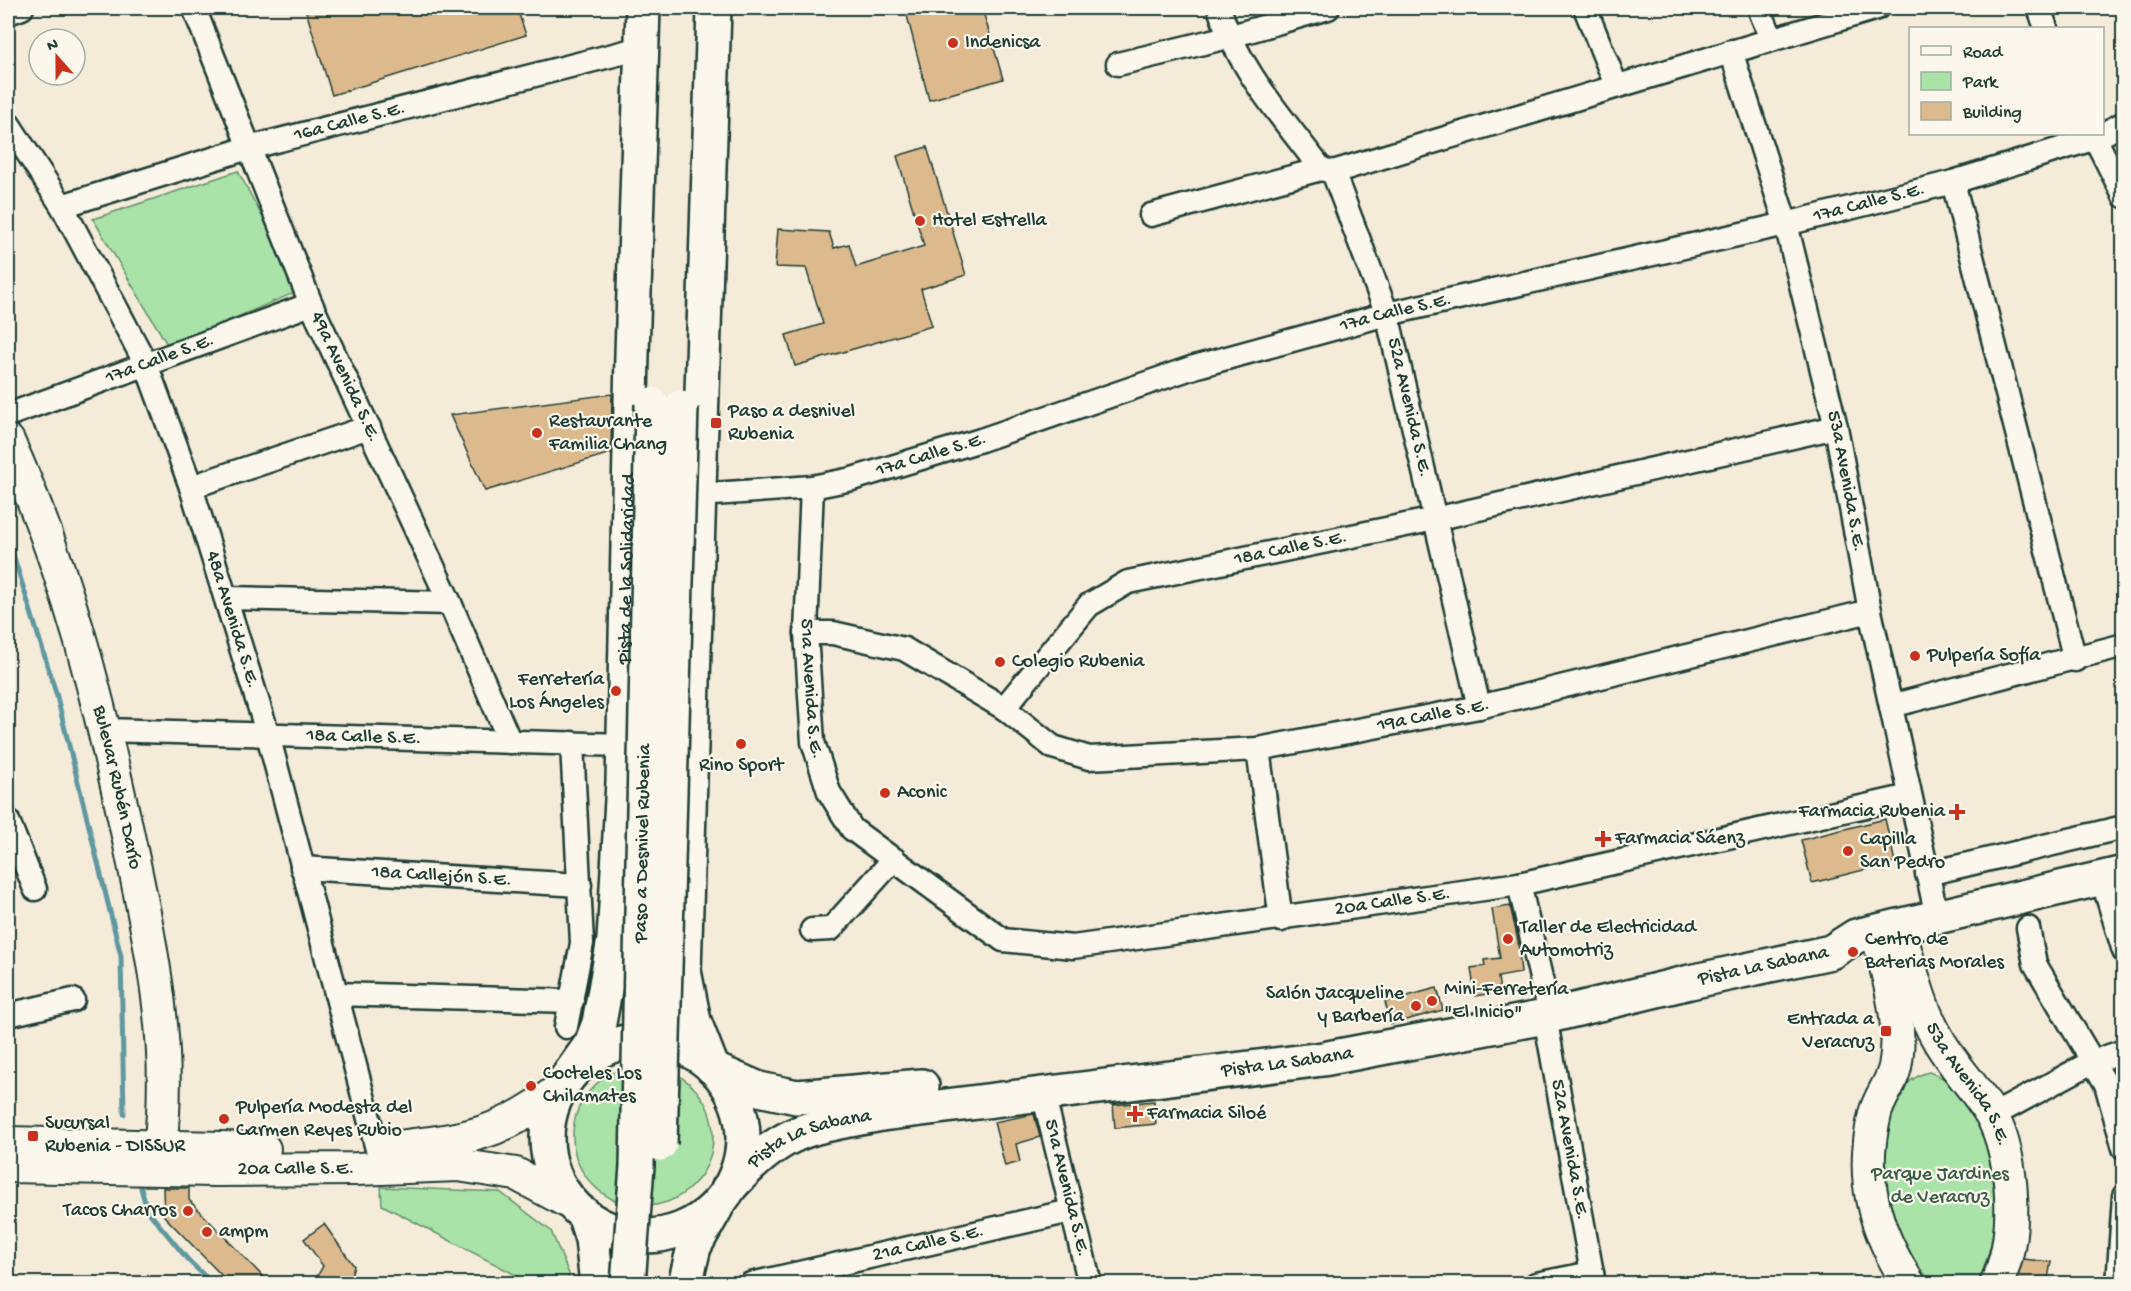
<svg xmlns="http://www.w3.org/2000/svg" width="2131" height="1291" viewBox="0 0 2131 1291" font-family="'Gochi Hand',sans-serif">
	<rect width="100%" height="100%" fill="#f5ebd9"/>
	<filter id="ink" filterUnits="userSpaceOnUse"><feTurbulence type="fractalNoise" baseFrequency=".0167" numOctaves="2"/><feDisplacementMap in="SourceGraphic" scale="12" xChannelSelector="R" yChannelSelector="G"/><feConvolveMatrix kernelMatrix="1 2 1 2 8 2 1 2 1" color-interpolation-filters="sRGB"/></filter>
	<g filter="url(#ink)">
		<path fill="#a9e3a8" stroke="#64906e" stroke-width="1.5" d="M238 171 301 290 168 346 93 219Z
			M573 1136a70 70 0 1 1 140 0a70 70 0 1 1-140 0Z
			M1929 1072C2004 1097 2009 1224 1977 1283H1933C1915 1264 1899 1244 1890 1218 1876 1178 1877 1084 1929 1072Z
			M381 1187 500 1192 551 1231 569 1274V1283H531L382 1205Z"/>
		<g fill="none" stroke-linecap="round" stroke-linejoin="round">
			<path stroke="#5f98a1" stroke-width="5" d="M8 538 56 693 121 956 124 1114
				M141 1188 147 1210 189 1261 213 1284"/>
		</g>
		<path fill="#dcba8e" stroke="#1f3d34" stroke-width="1.5" d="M305 8H517L526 35 332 95Z
			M905 8H982L1003 79 929 100Z
			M927 147 966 275 921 289 932 326 795 366 786 335 823 324 806 268 775 267 778 229 829 232 834 248 849 244 856 267 924 246 897 156Z
			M612 394 611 453 485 491 450 415Z
			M1885 819 1895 862 1812 883 1801 840Z
			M1510 906 1518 940 1521 973 1498 977 1500 992 1475 996 1471 968 1485 966 1484 960 1500 958 1492 909Z
			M1437 988 1443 1010 1391 1024 1385 1002Z
			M1154 1101 1156 1124 1115 1128 1113 1105Z
			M1034 1114 1040 1137 1016 1144 1020 1162 1005 1166 994 1122Z
			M163 1188H189V1200L270 1284H230L164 1216Z
			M324 1224 354 1266 348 1284H313L323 1266 304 1239Z
			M2023 1259 2051 1262 2047 1284 2016 1283Z"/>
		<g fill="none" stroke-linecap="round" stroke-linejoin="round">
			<g stroke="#1f3d34" stroke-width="27">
				<g id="street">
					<path id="s1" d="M194 8 311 304 450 603 510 742"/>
					<path id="s2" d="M1219 8C1238 69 1283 118 1321 169L1333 172 1387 314 1479 707"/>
					<path d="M1585 8 1616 85"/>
					<path d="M1759 8 1772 40"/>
					<path d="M2039 8 2046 28"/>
					<path d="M8 13 22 8"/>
					<path id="s3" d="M1731 51 1786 224 1836 427 1870 611 1937 917"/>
					<path d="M1118 64 1228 37 1328 8"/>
					<path id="s4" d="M8 123 62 206 146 364 191 487 268 735 377 1149"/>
					<path d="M2093 134 2124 196"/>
					<path d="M1333 172 1877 8"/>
					<path d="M1953 182 2075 660"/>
					<path id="s5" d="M62 206 248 148 641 48"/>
					<path d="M1151 215 1321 169"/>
					<path id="s6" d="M8 415 311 304"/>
					<path d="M191 487 369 427"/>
					<path id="s7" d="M812 487 806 633 813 742 829 792 852 829 1003 940 1073 947 1519 884 1910 796"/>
					<path id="s8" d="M699 495 812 487 852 479 981 440 1194 367 1387 314 1786 224 1953 182 2096 138 2124 123"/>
					<path d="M227 598 450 603"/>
					<path id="s9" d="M806 633H833L904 649 1004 708 1053 747 1089 758 1258 749 1479 707 1870 611"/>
					<path d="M1891 706 2124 645"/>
					<path id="s10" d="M1004 708 1089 605 1128 582 1435 519 1836 427"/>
					<path id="s11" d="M104 730 624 745"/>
					<path d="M1258 749 1281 920"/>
					<path d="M8 821 35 889"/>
					<path id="s12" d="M302 868 580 885"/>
					<path d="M1927 874 2124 827"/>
					<path d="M2102 879 2124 951"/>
					<path d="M1519 884 1545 995"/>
					<path d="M2028 928 2035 964 2106 1084 2124 1148"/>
					<path d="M812 930 831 929 894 859"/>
					<path d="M336 994 572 1001"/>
					<path d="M8 1015 73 1000"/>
					<path id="s13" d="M1545 1017 1594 1284"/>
					<path d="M566 1027 582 943 572 743"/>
					<path id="s14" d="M1043 1093 1090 1284"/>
					<path d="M1992 1116 2092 1062 2124 1051"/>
					<path id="s15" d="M751 1284 1071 1211"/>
					<path d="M1536 1284 1592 1273"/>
					<path d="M2118 1284 2124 1196"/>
				</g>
			</g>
			<g stroke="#1f3d34" stroke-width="36">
				<g id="secondary">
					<path id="s16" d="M8 441C68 573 100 704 130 845 151 945 173 1044 160 1147"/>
					<path id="s17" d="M1898 927C1910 963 1918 1005 1938 1039 1953 1066 1975 1087 1991 1114 2015 1157 2019 1239 1996 1284"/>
					<path d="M1877 931C1887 974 1904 1023 1895 1067 1892 1083 1879 1097 1875 1114 1859 1178 1874 1229 1909 1284"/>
					<path d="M8 1143 264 1149"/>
					<path d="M388 1148C462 1140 502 1136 562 1087"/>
					<path id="s18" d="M8 1166 214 1170 356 1169 458 1165 516 1174 574 1205"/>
				</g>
			</g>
			<g stroke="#1f3d34" stroke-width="38">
				<g id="primary">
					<circle cx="645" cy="1138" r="98"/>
					<path d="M712 1067 694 1021 684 971 714 8"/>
					<path d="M717 1071 759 1089 797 1097 922 1086"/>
					<path id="s19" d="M564 1082 591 1044 599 1023 614 940 623 782 632 354 643 8"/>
					<path id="s20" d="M728 1189C783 1128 806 1128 882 1114L1323 1059 1545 1017 1690 982 1831 952 1856 936 2124 873"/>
					<path d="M584 1214 592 1239 597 1284"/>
					<path d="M685 1284 694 1247 716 1208"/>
				</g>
			</g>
			<use href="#street" stroke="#fbf7ec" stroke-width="22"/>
			<use href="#secondary" stroke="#fbf7ec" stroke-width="32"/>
			<use href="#primary" stroke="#fbf7ec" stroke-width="33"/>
			<g stroke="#1f3d34" stroke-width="38" stroke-linecap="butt">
				<g id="primary-bridge">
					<path d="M660 1144 681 407"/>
					<path id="s21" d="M628 1284 637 1166 652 404"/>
				</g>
			</g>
			<use href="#primary-bridge" stroke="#fbf7ec" stroke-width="33"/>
		</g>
	</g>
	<g fill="#c8321e" stroke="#fbf7ec" stroke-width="2">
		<circle cx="953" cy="43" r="6"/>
		<circle cx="920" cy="221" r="6"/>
		<rect x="710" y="417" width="12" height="12" rx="3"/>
		<circle cx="537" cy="433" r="6"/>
		<circle cx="1915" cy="656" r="6"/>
		<circle cx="1000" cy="662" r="6"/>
		<circle cx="616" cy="691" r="6"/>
		<circle cx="741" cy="744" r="6"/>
		<circle cx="885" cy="793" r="6"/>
		<path d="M1954 803h6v6h6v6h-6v6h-6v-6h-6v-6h6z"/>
		<path d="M1600 830h6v6h6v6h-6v6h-6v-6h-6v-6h6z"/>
		<circle cx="1848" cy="851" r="6"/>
		<circle cx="1508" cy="939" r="6"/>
		<circle cx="1853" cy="952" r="6"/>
		<circle cx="1432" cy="1001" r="6"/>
		<circle cx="1416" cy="1006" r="6"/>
		<rect x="1880" y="1025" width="12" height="12" rx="3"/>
		<circle cx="531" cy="1086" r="6"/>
		<path d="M1132 1105h6v6h6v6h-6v6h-6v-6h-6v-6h6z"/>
		<circle cx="224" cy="1119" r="6"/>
		<rect x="27" y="1130" width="12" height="12" rx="3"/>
		<circle cx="188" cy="1211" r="6"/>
		<circle cx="207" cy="1232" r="6"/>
	</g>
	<g text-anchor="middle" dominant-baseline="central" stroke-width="4.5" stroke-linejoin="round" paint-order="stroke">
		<g font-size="20" fill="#1f3d34" stroke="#fbf7ec" text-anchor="start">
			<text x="965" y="43">Indenicsa</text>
			<text x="932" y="221">Hotel Estrella</text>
			<text x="728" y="412">Paso a desnivel<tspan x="728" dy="23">Rubenia</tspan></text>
			<text x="549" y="422">Restaurante<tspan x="549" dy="23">Familia Chang</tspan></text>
			<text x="1927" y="656">Pulpería Sofía</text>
			<text x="1012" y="662">Colegio Rubenia</text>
			<text x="604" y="680" text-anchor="end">Ferretería<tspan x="604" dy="23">Los Ángeles</tspan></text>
			<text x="741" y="766" text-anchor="middle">Rino Sport</text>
			<text x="897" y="793">Aconic</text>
			<text x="1945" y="812" text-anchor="end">Farmacia Rubenia</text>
			<text x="1615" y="839">Farmacia Sáenz</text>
			<text x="1860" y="840">Capilla<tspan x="1860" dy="23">San Pedro</tspan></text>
			<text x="1520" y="928">Taller de Electricidad<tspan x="1520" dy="23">Automotriz</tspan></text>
			<text x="1865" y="940">Centro de<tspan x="1865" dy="23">Baterias Morales</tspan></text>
			<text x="1444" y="990">Mini-Ferretería<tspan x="1444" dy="23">"El Inicio"</tspan></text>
			<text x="1404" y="994" text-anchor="end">Salón Jacqueline<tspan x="1404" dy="23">y Barbería</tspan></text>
			<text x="1874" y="1020" text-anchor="end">Entrada a<tspan x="1874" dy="23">Veracruz</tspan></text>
			<text x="543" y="1074">Cocteles Los<tspan x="543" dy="23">Chilamates</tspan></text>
			<text x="236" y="1108">Pulpería Modesta del<tspan x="236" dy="23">Carmen Reyes Rubio</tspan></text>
			<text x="1147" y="1114">Farmacia Siloé</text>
			<text x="45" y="1124">Sucursal<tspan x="45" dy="23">Rubenia - DISSUR</tspan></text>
			<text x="176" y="1211" text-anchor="end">Tacos Charros</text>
			<text x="219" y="1232">ampm</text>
		</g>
		<g font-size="20" fill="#1f3d34" stroke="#fbf7ec">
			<text stroke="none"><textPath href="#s5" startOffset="300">16a Calle S.E.</textPath></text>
			<text stroke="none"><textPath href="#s8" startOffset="1209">17a Calle S.E.</textPath></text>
			<text stroke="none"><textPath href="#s8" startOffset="723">17a Calle S.E.</textPath></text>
			<text stroke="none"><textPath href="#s6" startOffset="162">17a Calle S.E.</textPath></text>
			<text stroke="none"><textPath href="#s1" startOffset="399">49a Avenida S.E.</textPath></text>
			<text stroke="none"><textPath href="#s2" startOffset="452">52a Avenida S.E.</textPath></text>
			<text stroke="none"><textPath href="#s8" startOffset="237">17a Calle S.E.</textPath></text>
			<text stroke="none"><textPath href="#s3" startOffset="446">53a Avenida S.E.</textPath></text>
			<text stroke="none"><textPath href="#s10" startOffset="345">18a Calle S.E.</textPath></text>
			<text stroke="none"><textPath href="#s19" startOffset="525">Pista de la Solidaridad</textPath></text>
			<text stroke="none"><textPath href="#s4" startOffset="548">48a Avenida S.E.</textPath></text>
			<text stroke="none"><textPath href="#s7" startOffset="202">51a Avenida S.E.</textPath></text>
			<text stroke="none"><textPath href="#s9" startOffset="664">19a Calle S.E.</textPath></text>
			<text stroke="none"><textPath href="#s11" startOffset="260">18a Calle S.E.</textPath></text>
			<text stroke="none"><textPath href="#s16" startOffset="364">Bulevar Rubén Darío</textPath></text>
			<text stroke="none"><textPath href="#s21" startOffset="441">Paso a Desnivel Rubenia</textPath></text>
			<text stroke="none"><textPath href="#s12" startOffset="140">18a Callejón S.E.</textPath></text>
			<text stroke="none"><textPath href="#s7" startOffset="932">20a Calle S.E.</textPath></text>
			<text stroke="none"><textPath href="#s20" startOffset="1071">Pista La Sabana</textPath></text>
			<text stroke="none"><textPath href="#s20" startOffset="585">Pista La Sabana</textPath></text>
			<text stroke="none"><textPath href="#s17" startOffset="174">53a Avenida S.E.</textPath></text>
			<text stroke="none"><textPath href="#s20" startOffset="99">Pista La Sabana</textPath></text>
			<text stroke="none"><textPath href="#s13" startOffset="135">52a Avenida S.E.</textPath></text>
			<text stroke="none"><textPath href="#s18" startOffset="288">20a Calle S.E.</textPath></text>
			<text stroke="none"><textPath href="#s14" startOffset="98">51a Avenida S.E.</textPath></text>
			<text stroke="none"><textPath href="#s15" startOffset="182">21a Calle S.E.</textPath></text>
		</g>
		<g font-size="20" fill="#3b5e4b" stroke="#fbf7ec">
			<text x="1940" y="1175">Parque Jardines<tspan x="1940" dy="23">de Veracruz</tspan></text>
		</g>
	</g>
	<rect width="2131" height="1291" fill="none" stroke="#fbf7ec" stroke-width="30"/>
	<rect x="15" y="15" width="2101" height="1261" fill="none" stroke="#1f3d34" stroke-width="2" filter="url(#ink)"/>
	<rect x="1909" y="27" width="195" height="108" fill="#fbf7ec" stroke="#a3ada2" stroke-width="1.5"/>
	<rect x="1921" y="46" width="30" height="9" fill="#fbf7ec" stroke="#a3ada2" stroke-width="1.5"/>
	<text x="1963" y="57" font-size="18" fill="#1f3d34">Road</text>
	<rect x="1921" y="72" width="30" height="18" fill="#a9e3a8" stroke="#a3ada2" stroke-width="1.5"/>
	<text x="1963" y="87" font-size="18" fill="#1f3d34">Park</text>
	<rect x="1921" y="102" width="30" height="18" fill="#dcba8e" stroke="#a3ada2" stroke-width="1.5"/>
	<text x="1963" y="117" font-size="18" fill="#1f3d34">Building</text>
	<g transform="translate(57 57) rotate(339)"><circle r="28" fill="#fbf7ec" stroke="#a3ada2" stroke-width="1.5"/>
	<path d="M0-4.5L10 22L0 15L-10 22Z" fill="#c8321e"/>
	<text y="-9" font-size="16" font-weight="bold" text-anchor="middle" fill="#1f3d34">N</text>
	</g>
</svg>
